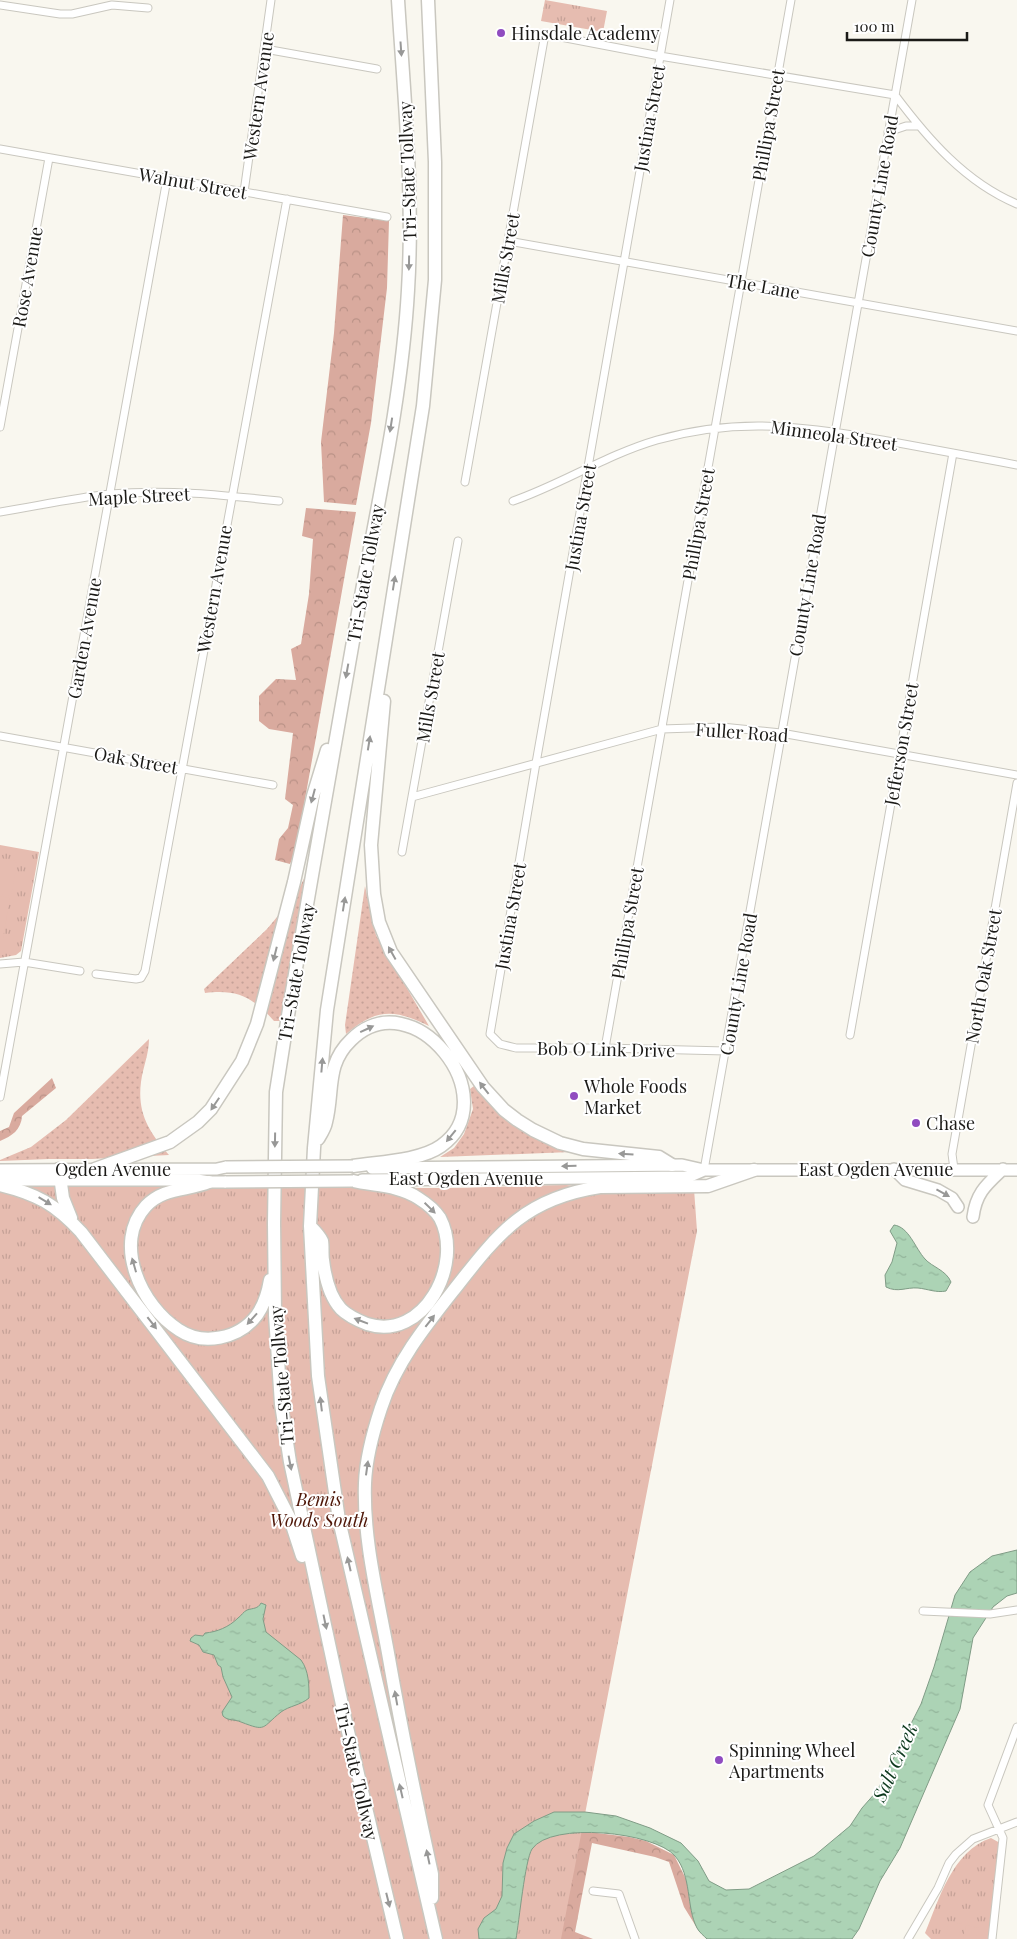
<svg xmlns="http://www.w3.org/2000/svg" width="1017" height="1939" viewBox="0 0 1017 1939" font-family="'Playfair Display',serif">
	<defs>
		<pattern id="grass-dots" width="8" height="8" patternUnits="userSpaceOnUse" patternTransform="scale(1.25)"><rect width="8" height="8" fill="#e6bcb0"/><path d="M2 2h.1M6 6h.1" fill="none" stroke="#c5a197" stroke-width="1.8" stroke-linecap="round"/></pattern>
		<pattern id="forest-crowns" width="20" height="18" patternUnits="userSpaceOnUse" patternTransform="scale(1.25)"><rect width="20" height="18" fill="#d9aa9e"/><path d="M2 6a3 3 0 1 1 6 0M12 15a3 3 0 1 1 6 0" fill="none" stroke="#ba9287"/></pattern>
		<pattern id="park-tufts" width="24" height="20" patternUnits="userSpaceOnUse" patternTransform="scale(1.25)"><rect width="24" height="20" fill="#e6bcb0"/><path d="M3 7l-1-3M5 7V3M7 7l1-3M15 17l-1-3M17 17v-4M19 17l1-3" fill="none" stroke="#c5a197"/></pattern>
		<pattern id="water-ripples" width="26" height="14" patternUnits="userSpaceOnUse" patternTransform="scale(1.25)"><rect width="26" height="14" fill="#acd3b5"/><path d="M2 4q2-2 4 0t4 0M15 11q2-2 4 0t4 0" fill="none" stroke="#93b59b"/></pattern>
	</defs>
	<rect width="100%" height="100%" fill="#f9f7ef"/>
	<path fill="url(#grass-dots)" d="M311 864 283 1021H274C253 997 237 989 205 993L204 989 267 929 297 893Z
		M365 886 376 935 429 1026C394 1009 377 1008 346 1034L345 1025Z
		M149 1039C149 1054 143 1067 141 1082 137 1113 149 1132 169 1155L92 1159H49L0 1161V1160L31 1147 66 1120Z
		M474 1086 508 1122 539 1140 571 1152 440 1157 454 1148 464 1134 473 1109 470 1089Z"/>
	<path fill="url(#forest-crowns)" d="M343 215 389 221 387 288 371 423 356 505 324 502 321 442 334 333Z
		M306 508 356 512 296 850 290 864 275 860 279 839 288 828 293 805 285 799 293 733 269 729 259 721V696L276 679 296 680 291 649 301 644 309 594 313 539 302 536Z
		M52 1078 56 1088 22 1116C21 1130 12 1136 0 1141V1131L9 1127 14 1113Z
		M589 1832 629 1837 646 1841 674 1855 687 1881 697 1928 684 1907 669 1862 655 1857 592 1843 575 1932 593 1939H516L569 1833Z"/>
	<path fill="url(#park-tufts)" d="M545 0 607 11 603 32 541 21Z
		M0 845 39 852 21 951 16 955 0 958Z
		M566 1185 608 1189H694L697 1231 561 1939H0V1187H373C437 1190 502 1186 566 1185Z
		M991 1838 1000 1843 989 1939H931L925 1933C939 1900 952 1851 991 1838Z"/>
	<path fill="#e6bcb0" d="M0 858 15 861 17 864 11 896 0 894Z
		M0 896 10 898 3 938H0Z
		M949 1921 962 1924 958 1939H945Z
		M966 1925 979 1928 976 1939H963Z"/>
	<path fill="url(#water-ripples)" stroke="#809c86" d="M894 1225C909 1227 915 1248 925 1259 932 1267 946 1270 951 1282L946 1291C936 1293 928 1289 918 1288 906 1287 898 1293 886 1287L885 1275 892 1262 897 1243 890 1231Z
		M1017 1550V1593L1007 1596 993 1607 973 1638 960 1709 900 1848 880 1881 859 1929 852 1939H707C704 1936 699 1932 697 1928 686 1907 692 1876 675 1856 655 1832 551 1821 532 1849 525 1860 519 1922 516 1939H479L478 1929 484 1918 496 1909 502 1896 503 1863 507 1848 514 1834 534 1821 554 1812H585L616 1816 650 1828 681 1843 698 1861 709 1881 726 1890 749 1889 814 1856 850 1826 862 1808 877 1791 921 1704 934 1667 955 1595 970 1572 992 1556Z
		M261 1603 266 1605 263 1619 266 1632 301 1660C309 1671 309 1685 309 1698 301 1705 289 1706 281 1712 261 1728 267 1732 241 1722 234 1719 228 1721 223 1716L222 1712 232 1697 223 1677 221 1667 218 1665 214 1655 203 1652 199 1645 190 1641 191 1638 195 1635 203 1636 205 1633C217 1632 229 1627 238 1618 242 1615 243 1612 247 1610 253 1608 258 1609 261 1603Z"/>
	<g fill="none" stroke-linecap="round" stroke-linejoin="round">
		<g stroke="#c9c7bf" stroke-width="9">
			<path id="minor" d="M670 0 536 763 490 1034 500 1044 516 1048H605L726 1051
				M0 5 60 14H72L112 5 148 8
				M265 49 377 69
				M888 132 906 126H919
				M0 149 387 217
				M244 192 271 0
				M508 241 1017 331
				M0 427 49 158
				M465 482 545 34 660 56 895 95C928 139 965 182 1017 204
				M513 501C562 484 606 455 657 440 741 416 809 427 893 442 935 450 976 457 1017 465
				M0 512C37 506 73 498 110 494 167 489 223 495 279 501
				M0 736 273 785
				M412 797 662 729 722 727 781 733 1017 775
				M402 852 458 541
				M0 964 24 962 80 971
				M96 974 136 979 141 978 145 971 287 199
				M850 1035 953 453
				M605 1048 791 0
				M0 1097 167 179
				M954 1169 952 1154 1017 783
				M704 1170 912 0
				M923 1611 990 1614 1017 1610
				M593 1891 619 1894 635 1939
				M908 1939 938 1888 949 1863 956 1854 973 1839 1017 1822
				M992 1939 1003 1838 988 1805 1017 1727"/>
		</g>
		<g stroke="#c9c7bf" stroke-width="14">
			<path id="primary" d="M372 1168 682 1165 704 1170H1017
				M894 1169 905 1180 938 1190 952 1198 958 1207
				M0 1170 217 1169 226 1167
				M0 1180H197L209 1182H226
				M362 1180 688 1177 704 1170
				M973 1217C976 1193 986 1185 1003 1169"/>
		</g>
		<g stroke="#c9c7bf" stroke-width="15">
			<path id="motorway" d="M428 0 435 162V280L423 406 327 1010 314 1148 310 1226 318 1376 339 1520 436 1939
				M384 701 371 845 374 894 379 922 391 952 483 1087 504 1110 517 1120 533 1130 560 1143 583 1149 659 1157 672 1165
				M318 1139C321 1134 325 1128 326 1122 334 1091 325 1065 351 1040 413 978 508 1099 441 1146 420 1161 378 1162 353 1166
				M59 1169 63 1198 71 1218
				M95 1169 170 1142 198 1122 211 1109 242 1061 257 1024 294 882 313 796 327 750
				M209 1182C187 1191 164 1187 146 1206 112 1243 141 1306 179 1330 203 1346 239 1339 257 1315 264 1305 268 1292 270 1280
				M0 1185C37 1194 55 1204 81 1232L268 1476 290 1519 302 1556
				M310 1226C314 1230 320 1236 322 1241 323 1246 322 1254 323 1260 325 1277 329 1296 341 1309 348 1316 357 1320 367 1324 424 1342 464 1264 440 1218 435 1210 426 1203 418 1198 398 1185 375 1186 353 1181
				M432 1898V1874C416 1801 401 1727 388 1653 378 1597 363 1540 365 1483 366 1458 373 1432 381 1408 396 1362 427 1324 457 1286 500 1231 527 1198 600 1187L708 1186 754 1170
				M397 1939 346 1723 290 1462 281 1404 275 1315 274 1223 276 1092 290 1003C313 871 335 739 359 607 378 502 402 396 408 290 414 193 404 96 398 0"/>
		</g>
		<use href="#minor" stroke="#fff" stroke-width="7"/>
		<use href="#primary" stroke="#fff" stroke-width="11"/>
		<use href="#motorway" stroke="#fff" stroke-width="12"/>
		<g stroke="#c9c7bf" stroke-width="14" stroke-linecap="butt">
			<path id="primary-bridge" d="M226 1167 353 1166
				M226 1182 353 1181"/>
		</g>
		<use href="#primary-bridge" stroke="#fff" stroke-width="11"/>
	</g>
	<defs><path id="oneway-solid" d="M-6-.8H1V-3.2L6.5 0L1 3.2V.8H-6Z" transform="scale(1.25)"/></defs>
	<g fill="#989897">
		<use href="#oneway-solid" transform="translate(401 49) rotate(86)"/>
		<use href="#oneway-solid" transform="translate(409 263) rotate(91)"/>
		<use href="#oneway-solid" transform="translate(391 425) rotate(99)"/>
		<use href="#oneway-solid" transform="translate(394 583) rotate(-81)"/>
		<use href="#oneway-solid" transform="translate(347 671) rotate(100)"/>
		<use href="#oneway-solid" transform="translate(369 743) rotate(-81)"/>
		<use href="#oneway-solid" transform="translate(313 796) rotate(105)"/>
		<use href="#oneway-solid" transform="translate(344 904) rotate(-81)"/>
		<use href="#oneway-solid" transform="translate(392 953) rotate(-119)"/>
		<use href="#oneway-solid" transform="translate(275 954) rotate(104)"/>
		<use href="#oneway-solid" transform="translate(367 1029) rotate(-25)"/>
		<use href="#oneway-solid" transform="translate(322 1065) rotate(-85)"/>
		<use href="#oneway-solid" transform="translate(484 1088) rotate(-128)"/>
		<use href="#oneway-solid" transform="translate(215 1104) rotate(124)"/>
		<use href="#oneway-solid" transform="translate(451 1136) rotate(129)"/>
		<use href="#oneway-solid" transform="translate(275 1140) rotate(91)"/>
		<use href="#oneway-solid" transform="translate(626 1154) rotate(-176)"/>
		<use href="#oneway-solid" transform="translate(569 1166) rotate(179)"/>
		<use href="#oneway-solid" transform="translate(943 1193) rotate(29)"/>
		<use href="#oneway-solid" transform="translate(45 1201) rotate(31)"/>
		<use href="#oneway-solid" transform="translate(430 1208) rotate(44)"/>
		<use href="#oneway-solid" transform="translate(134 1265) rotate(-106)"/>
		<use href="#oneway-solid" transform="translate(252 1319) rotate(132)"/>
		<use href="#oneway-solid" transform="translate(361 1321) rotate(-159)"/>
		<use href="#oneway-solid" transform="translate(430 1321) rotate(-52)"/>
		<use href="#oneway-solid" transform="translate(152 1323) rotate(52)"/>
		<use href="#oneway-solid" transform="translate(321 1404) rotate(-97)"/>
		<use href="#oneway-solid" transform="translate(290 1463) rotate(79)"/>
		<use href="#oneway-solid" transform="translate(367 1468) rotate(-82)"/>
		<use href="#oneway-solid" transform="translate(349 1564) rotate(-103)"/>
		<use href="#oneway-solid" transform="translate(325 1622) rotate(78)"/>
		<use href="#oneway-solid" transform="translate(396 1698) rotate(-100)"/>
		<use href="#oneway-solid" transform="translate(401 1791) rotate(-103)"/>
		<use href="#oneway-solid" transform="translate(428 1857) rotate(-102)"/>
		<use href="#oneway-solid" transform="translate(388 1900) rotate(76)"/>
	</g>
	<g fill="#904cc0" stroke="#fff" stroke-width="2">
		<circle cx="501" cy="33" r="5"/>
		<circle cx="574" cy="1096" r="5"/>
		<circle cx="916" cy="1123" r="5"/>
		<circle cx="719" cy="1760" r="5"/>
	</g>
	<g text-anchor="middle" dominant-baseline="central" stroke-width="4" stroke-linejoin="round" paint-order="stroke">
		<g font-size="18" fill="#1b1a17" stroke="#fff" text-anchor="start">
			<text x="511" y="33">Hinsdale Academy</text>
			<text x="584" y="1086">Whole Foods<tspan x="584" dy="21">Market</tspan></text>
			<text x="926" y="1123">Chase</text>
			<text x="729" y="1750">Spinning Wheel<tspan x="729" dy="21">Apartments</tspan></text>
		</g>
		<g font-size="18" fill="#1b1a17" stroke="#fff">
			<text transform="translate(258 96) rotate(-82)">Western Avenue</text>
			<text transform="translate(649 118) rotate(-80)">Justina Street</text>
			<text transform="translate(768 125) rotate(-80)">Phillipa Street</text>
			<text transform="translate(407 171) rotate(-92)">Tri-State Tollway</text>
			<text transform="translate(193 183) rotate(10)">Walnut Street</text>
			<text transform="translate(879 186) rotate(-80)">County Line Road</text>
			<text transform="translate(505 258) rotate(-80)">Mills Street</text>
			<text transform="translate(27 277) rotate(-80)">Rose Avenue</text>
			<text transform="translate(763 286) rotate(10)">The Lane</text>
			<text transform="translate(834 435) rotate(8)">Minneola Street</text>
			<text transform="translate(139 496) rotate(-3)">Maple Street</text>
			<text transform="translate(580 517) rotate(-80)">Justina Street</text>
			<text transform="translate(698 524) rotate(-80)">Phillipa Street</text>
			<text transform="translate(365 573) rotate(-80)">Tri-State Tollway</text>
			<text transform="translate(807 585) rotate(-80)">County Line Road</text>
			<text transform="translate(214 589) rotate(-80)">Western Avenue</text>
			<text transform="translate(84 638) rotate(-80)">Garden Avenue</text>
			<text transform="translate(430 697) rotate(-80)">Mills Street</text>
			<text transform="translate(742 732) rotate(4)">Fuller Road</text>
			<text transform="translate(901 744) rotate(-80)">Jefferson Street</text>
			<text transform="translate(136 760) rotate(10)">Oak Street</text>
			<text transform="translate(510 916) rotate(-80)">Justina Street</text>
			<text transform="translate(627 923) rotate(-80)">Phillipa Street</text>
			<text transform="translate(296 972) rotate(-80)">Tri-State Tollway</text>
			<text transform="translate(983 976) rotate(-80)">North Oak Street</text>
			<text transform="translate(738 984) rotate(-80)">County Line Road</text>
			<text transform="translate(606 1049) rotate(1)">Bob O Link Drive</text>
			<text x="113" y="1169">Ogden Avenue</text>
			<text x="876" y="1169">East Ogden Avenue</text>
			<text x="466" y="1178">East Ogden Avenue</text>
			<text transform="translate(281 1375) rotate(-95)">Tri-State Tollway</text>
			<text transform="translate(357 1772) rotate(77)">Tri-State Tollway</text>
		</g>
		<g font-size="18" font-style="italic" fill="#4e1607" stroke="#fff">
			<text x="319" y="1499">Bemis<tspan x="319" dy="21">Woods South</tspan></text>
		</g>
		<g font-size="19" font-style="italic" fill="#0b381c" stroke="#fff">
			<text transform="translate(894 1762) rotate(-66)">Salt Creek</text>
		</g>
	</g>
	<path d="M847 32v8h120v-8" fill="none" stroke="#1b1a17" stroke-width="2.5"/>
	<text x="854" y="32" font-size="15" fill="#1b1a17" stroke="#ffffff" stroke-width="4" paint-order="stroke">100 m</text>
</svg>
